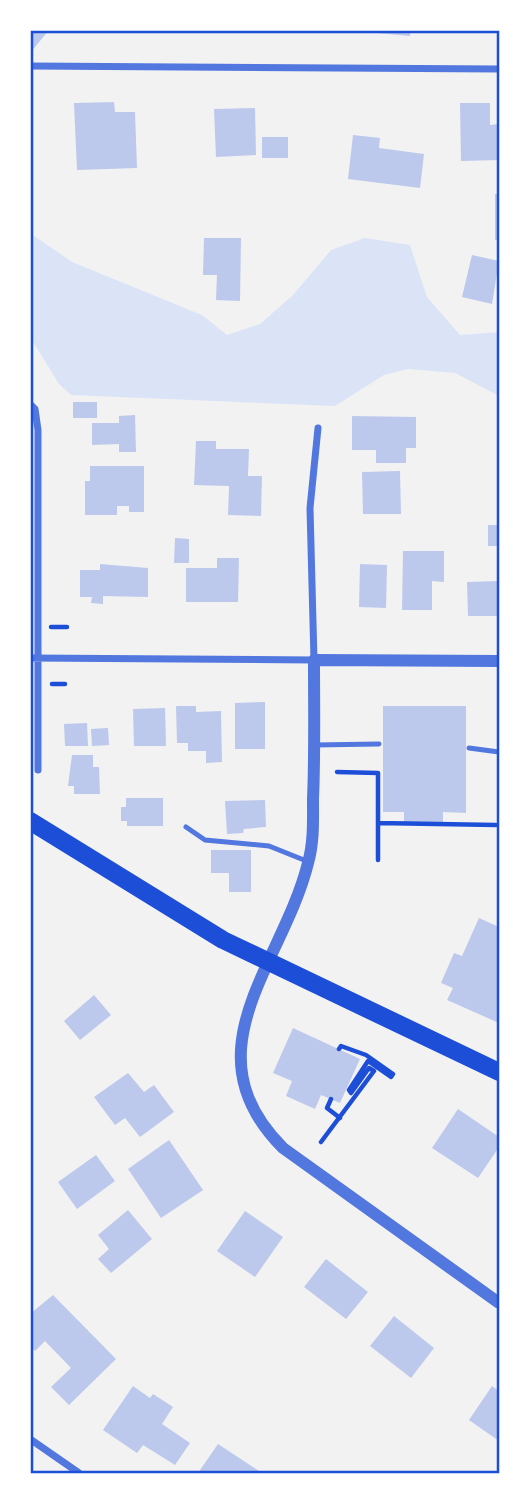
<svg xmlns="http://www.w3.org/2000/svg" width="529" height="1503" viewBox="0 0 529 1503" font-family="Inter,sans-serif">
	<rect width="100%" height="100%" fill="#f2f2f2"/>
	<path fill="#dbe4f7" d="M30 233 72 262 202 315 227 335 260 324 293 295 331 250 365 238 410 245 427 297 460 335 499 332V396L455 373 408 369 384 375 335 406 71 395 59 384 30 337Z"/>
	<path fill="#bdc9ec" d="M30 30H49L30 53Z
		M366 30H411L410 36 366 32Z
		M114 102 115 112H135L137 168 77 170 74 103Z
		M460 103H490V125L499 124V160L461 161Z
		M255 108 256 155 216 157 214 109Z
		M353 135 380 138 379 148 424 154 420 188 348 179Z
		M262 137H288V158H262Z
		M495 194H499V240H495Z
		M204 238H241L240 301 216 300 217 275H203Z
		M472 255 499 261 492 304 462 297Z
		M73 402H97V418H73Z
		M135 415 136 452H119V444L92 445V423H119V416Z
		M352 416 416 417V448H406V463H376V450H352Z
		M196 441H216V449H249L248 476H262L261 516 228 515 229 486 194 485Z
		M90 466H144V512H129V506H117V515H85V481H90Z
		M400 471 401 514H363L362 472Z
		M488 525H499V546H488Z
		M175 538 189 539V563H174Z
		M403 551H444V582L432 581V610H402Z
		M217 558H239L238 602H186V568H217Z
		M100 564 148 568V597L103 596V604L91 603 92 597H80V570H100Z
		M360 564 387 565 386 608 359 607Z
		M499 581V616H468L467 582Z
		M265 702V749H235V703Z
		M176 706H196V712L221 711 222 762 206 763V751H188V743H177Z
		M383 706H466V813L443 812V822H404V812H383Z
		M165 708 166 746H134L133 709Z
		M87 723 88 746H65L64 724Z
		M108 728 109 745 92 746 91 729Z
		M72 755H93V767H99L100 794H74V786H68Z
		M126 798H163V826H127V821H121V807H126Z
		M265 800 266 827 244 829 243 833 227 834 225 801Z
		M211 850H251V892H229V873H211Z
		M479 918 499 927V1023L447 1000 453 988 441 983 454 953 462 956Z
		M94 995 111 1015 80 1040 64 1021Z
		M293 1028 360 1059 340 1103 321 1095 315 1109 286 1096 292 1081 273 1073Z
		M128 1073 144 1092 154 1085 174 1112 140 1137 125 1118 115 1125 94 1097Z
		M458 1109 499 1137V1147L478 1178 432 1148Z
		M169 1140 203 1190 161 1218 128 1169Z
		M96 1155 115 1181 77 1209 58 1182Z
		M128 1210 152 1239 111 1273 98 1259 109 1249 98 1235Z
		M245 1211 283 1237 255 1277 217 1251Z
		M326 1259 368 1292 346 1319 304 1287Z
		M53 1295 116 1359 69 1405 51 1387 71 1368 45 1341 35 1351 30 1345V1314Z
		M394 1316 434 1348 411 1378 370 1346Z
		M133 1386 150 1398 153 1394 173 1407 162 1424 190 1443 175 1465 143 1445 137 1453 103 1430Z
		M492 1386 499 1391V1441L469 1420Z
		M218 1444 262 1473H198Z"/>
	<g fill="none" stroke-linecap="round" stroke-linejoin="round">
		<path stroke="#1d4ed8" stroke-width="4.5" d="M51 627H67
			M52 684H65
			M337 772 378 773V823L496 825
			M378 823V860
			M331 1099 327 1108 340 1118
			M321 1142 374 1071 369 1068 351 1093 349 1090 368 1061 391 1077 393 1074 366 1055 341 1046 339 1049"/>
		<path stroke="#5277de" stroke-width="5" d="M314 745 379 744
			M469 748 499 752
			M186 827 205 840 269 846 309 862"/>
		<path stroke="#5277de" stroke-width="7" d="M30 66 499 69
			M30 404 35 409 38 430V770
			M30 658 314 660 310 508 318 428
			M30 1439 79 1473"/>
		<path stroke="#5277de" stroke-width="12" d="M499 661 314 660C314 706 315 752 313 799 313 820 314 842 308 863 283 964 186 1051 283 1148L499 1303"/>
		<path stroke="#1d4ed8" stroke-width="18" d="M30 821 223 940 499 1072"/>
	</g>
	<rect width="529" height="1503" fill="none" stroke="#ffffff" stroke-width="63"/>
	<rect x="32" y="32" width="466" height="1440" fill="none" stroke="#1d4ed8" stroke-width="2.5"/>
</svg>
